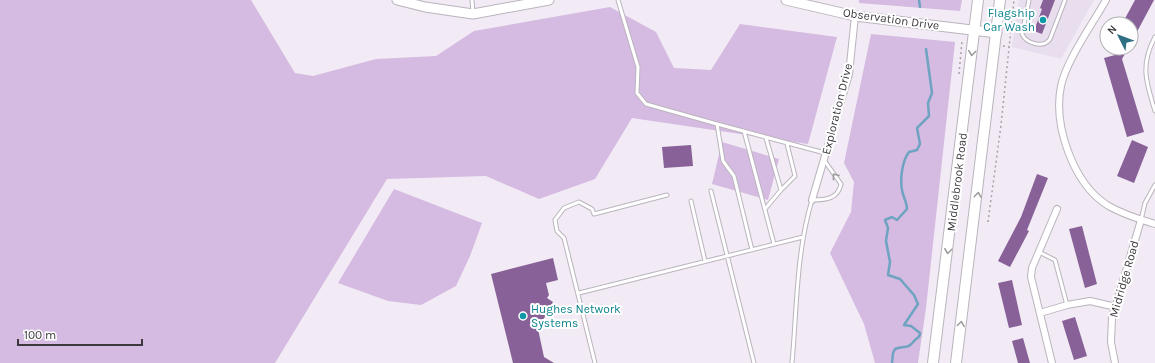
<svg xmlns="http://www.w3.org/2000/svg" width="1155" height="363" viewBox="0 0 1155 363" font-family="Karla,sans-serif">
	<rect width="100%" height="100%" fill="#f2ebf5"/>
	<path fill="#e8deed" d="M1019 0H1094L1061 59 1012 47Z"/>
	<path fill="#d5bae1" d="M0 0H251L295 73 313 76 376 59 436 56 474 31 610 7 656 32 674 68 711 70 740 24 837 37 808 144 632 118 595 179 539 199 486 176 387 179 275 363H0Z
		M859 0H962L960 11 859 3Z
		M871 34 955 42 926 308 918 363H875L864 324 830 253 851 212 854 182 844 163Z
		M722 142 779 159 768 200 712 184Z
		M394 189 482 223 470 256 456 286 421 305 388 301 338 283Z"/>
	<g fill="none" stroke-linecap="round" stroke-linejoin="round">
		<path stroke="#6ea3c1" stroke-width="2.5" d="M919 0 920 7
			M892 363 893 353 895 349C906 345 907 350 915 340 918 337 920 338 920 333L911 326 904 325 918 304 914 295 900 279 888 275 890 262 886 241 888 228 885 220 892 217 897 220 907 209C907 202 903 197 902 190 900 179 902 161 909 152L917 150 920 144 917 128 929 116 928 103 932 93 926 49"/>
	</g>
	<path fill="#886198" d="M1043 0H1055L1042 34 1034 31 1042 9 1040 8Z
		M1135 0H1154L1131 43V24H1122Z
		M1126 52 1122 59 1144 132 1127 137 1104 58Z
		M1132 140 1148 147 1134 183 1117 176Z
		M691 145 693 166 664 168 662 147Z
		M1037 174 1048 178 1027 230 1029 231 1010 267 998 261 1021 217Z
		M1082 226 1097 284 1085 288 1069 229Z
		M553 258 558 280 546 283 549 295 547 298 553 302 538 329 544 357 554 363H513L491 274Z
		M1012 280 1022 325 1009 328 998 283Z
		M1075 317 1087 356 1074 360 1062 321Z
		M1023 338 1030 363H1018L1012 341Z"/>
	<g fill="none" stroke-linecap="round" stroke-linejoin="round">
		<g stroke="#bab4bd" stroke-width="5">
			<path id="lane" d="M472 0 473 12
				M618 0 638 67 637 93 646 104 717 124
				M1029 0 1022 34C1026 43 1043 49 1050 39L1065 0
				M1155 37C1140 65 1146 82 1155 111
				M744 131 774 244
				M781 190 795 176 787 144
				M711 191 754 363
				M691 201 705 261
				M765 209 781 190 766 138
				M1141 220 1145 203 1155 185
				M752 250 734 176 723 161 717 124 825 153
				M1039 252 1055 260 1067 305
				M579 293 803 237
				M595 363 564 238 557 231 555 220 564 208 579 202 592 209 594 214 667 195
				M792 363C797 309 796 253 812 200 826 200 838 199 841 184L824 160"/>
		</g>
		<g stroke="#bab4bd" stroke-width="8">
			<path id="street" d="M1106 0C1093 23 1066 61 1061 86 1053 125 1073 183 1107 205 1122 214 1138 219 1155 224
				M812 200 849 74 855 16
				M1040 313 1067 305 1090 301 1116 307
				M1052 363 1031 277 1032 268 1057 209
				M1115 363 1111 342 1112 318 1141 220"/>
		</g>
		<g stroke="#bab4bd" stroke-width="11">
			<path id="secondary" d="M397 0 425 7 473 14 549 0
				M786 0 855 16 997 33"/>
		</g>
		<g stroke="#bab4bd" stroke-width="12">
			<path id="primary" d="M933 363 978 0
				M956 363 1000 0"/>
		</g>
		<path stroke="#a7a1a9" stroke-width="1.5" stroke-dasharray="2 3" stroke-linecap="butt" d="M1003 46 1009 47
			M959 74 962 41H963
			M988 222 1001 125 1014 0"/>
		<use href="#lane" stroke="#fff" stroke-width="3"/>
		<use href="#street" stroke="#fff" stroke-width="6"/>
		<use href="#secondary" stroke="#fff" stroke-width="9"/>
		<use href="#primary" stroke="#fff" stroke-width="10"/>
	</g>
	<defs><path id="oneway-chevron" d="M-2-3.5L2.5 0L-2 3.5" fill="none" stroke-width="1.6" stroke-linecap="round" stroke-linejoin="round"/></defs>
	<g stroke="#9e9c9e">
		<use href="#oneway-chevron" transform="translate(972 53) rotate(97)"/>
		<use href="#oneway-chevron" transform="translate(835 176) rotate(-127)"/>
		<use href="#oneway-chevron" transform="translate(978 195) rotate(-83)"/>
		<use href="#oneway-chevron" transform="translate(948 251) rotate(97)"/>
		<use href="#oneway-chevron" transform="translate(961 324) rotate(-82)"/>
	</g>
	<g fill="#0f9aa8" stroke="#fff" stroke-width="1.5">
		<circle cx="1043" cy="20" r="4"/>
		<circle cx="523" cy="316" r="4"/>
	</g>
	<g text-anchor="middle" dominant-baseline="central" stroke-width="4" stroke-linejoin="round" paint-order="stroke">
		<g font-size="12" fill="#0d838f" stroke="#fff" text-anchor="end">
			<text x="1035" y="13">Flagship<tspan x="1035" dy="14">Car Wash</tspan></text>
			<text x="531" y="309" text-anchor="start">Hughes Network<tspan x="531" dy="14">Systems</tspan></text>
		</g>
		<g font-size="12" fill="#3c393d" stroke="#fff">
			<text transform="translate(891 19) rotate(8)">Observation Drive</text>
			<text transform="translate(837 109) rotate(-76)">Exploration Drive</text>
			<text transform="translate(957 182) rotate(-83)">Middlebrook Road</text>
			<text transform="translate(1124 279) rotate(-74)">Midridge Road</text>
		</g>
	</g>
	<g transform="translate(1119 36) rotate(312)"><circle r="19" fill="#ffffff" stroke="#b1b0b1"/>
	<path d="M0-3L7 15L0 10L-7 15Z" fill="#2e6f83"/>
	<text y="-6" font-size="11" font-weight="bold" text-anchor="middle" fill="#3c393d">N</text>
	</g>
	<path d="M18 339v6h124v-6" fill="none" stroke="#3c393d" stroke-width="2"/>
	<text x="24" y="339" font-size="12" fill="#3c393d" stroke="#ffffff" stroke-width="3" paint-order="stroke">100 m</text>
</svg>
